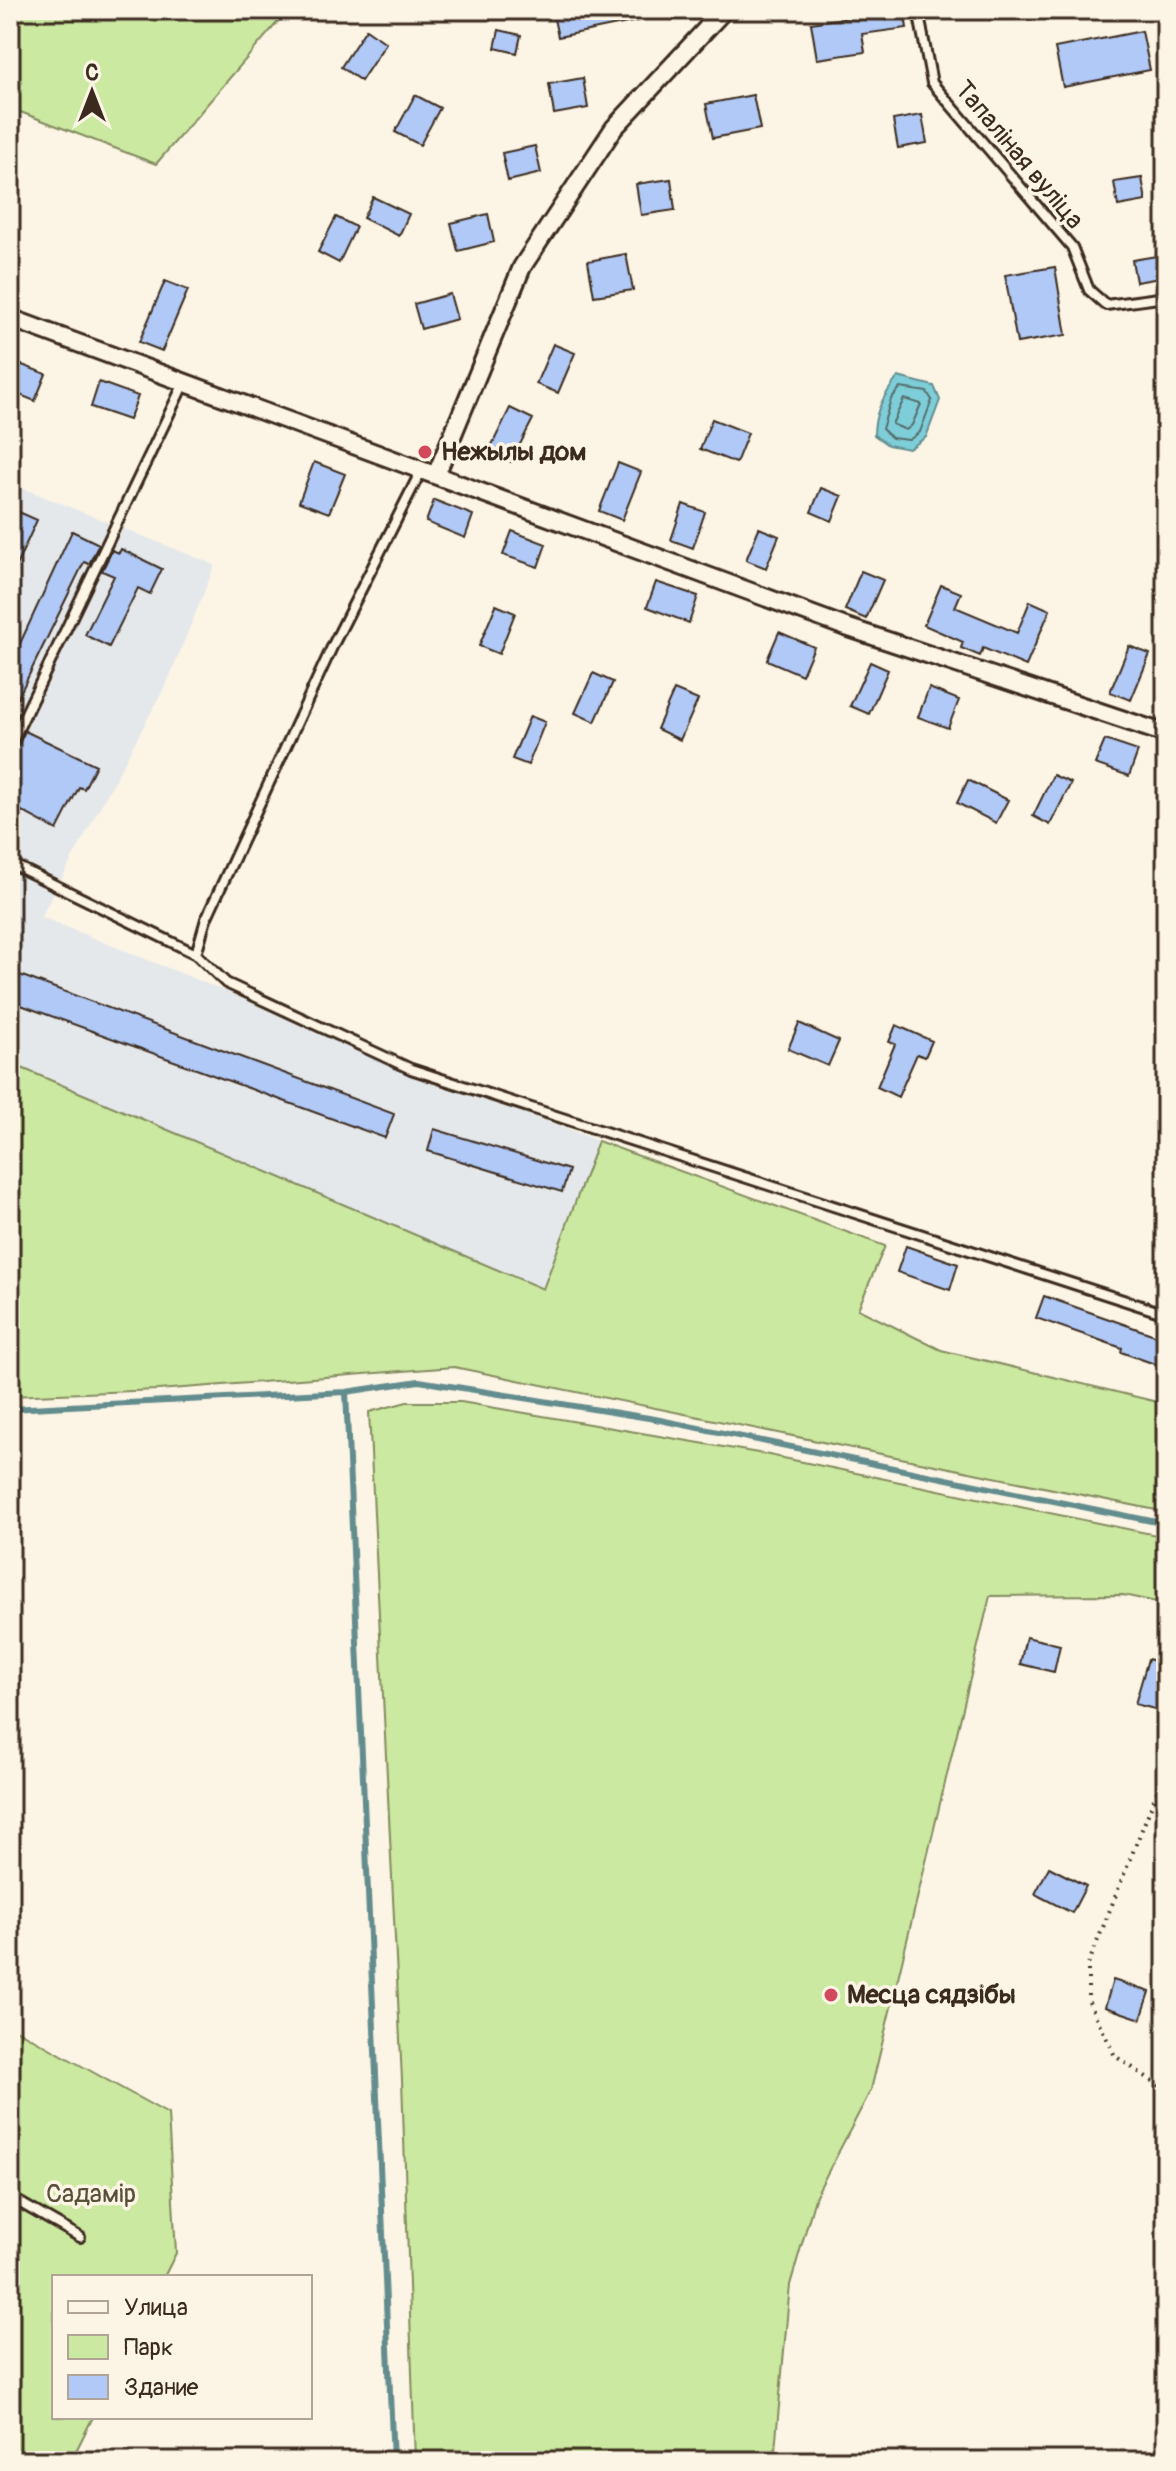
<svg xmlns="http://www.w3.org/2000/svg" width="1176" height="2471" viewBox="0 0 1176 2471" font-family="Pangolin,sans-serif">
	<rect width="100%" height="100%" fill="#fcf5e5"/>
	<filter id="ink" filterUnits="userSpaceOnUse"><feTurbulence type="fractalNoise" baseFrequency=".0125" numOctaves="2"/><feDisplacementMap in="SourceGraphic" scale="16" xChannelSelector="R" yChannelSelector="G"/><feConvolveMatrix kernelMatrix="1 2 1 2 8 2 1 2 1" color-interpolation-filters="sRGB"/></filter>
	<g filter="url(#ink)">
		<path fill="#e5e8ea" d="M10 483 215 565 168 681 41 917 598 1141 543 1290 10 1063Z"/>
		<path fill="#cbe9a0" stroke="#838a5f" stroke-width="2" d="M10 10H288L156 164 10 108Z
			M10 1063 543 1289 598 1141 885 1246 858 1309 941 1350 1166 1404V1512L454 1367 158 1390 10 1396Z
			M407 1402H461L764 1454 1166 1537V1604L1123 1595 990 1596 871 2090 816 2195 790 2285 774 2461H415L402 2080 369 1412Z
			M10 2026 168 2114 176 2253 164 2277H54V2417H93L71 2461H10Z"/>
		<path fill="#7eced9" stroke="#638c8e" stroke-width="2" d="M898 377 934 386 940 400 926 437 909 449 888 445 874 435C874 412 884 395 898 377Z"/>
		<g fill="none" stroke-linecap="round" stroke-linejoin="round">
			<path stroke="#566c69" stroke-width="2" d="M900 388 927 392 932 400 920 432 909 440 892 438 882 429 891 399Z
				M904 399 921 404 912 425 906 430 892 424Z"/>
			<path stroke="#638c8e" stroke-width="6" d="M346 1392 393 2461
				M10 1409 346 1392 419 1381 655 1419 1166 1524"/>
		</g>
		<path fill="#b0c9f7" stroke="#3b2a1e" stroke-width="2" d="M552 10H651L652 18 558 37Z
			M856 10H904L907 28 862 34 865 52 817 59 811 23 857 16Z
			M366 29 386 43 361 81 341 67Z
			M499 30 521 35 517 53 495 48Z
			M1142 31 1150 70 1063 87 1055 48Z
			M583 78 588 108 554 114 549 84Z
			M415 95 440 108 420 145 395 132Z
			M753 95 760 129 713 138 706 104Z
			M922 115 927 143 898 148 893 120Z
			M535 146 541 173 508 181 502 153Z
			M1142 178 1146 201 1118 206 1114 182Z
			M671 179 675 210 641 215 636 184Z
			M373 197 409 214 399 236 363 218Z
			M488 214 494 242 458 251 451 223Z
			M336 217 356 227 339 263 318 252Z
			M626 254 633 290 594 296 588 261Z
			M1163 255 1166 277 1136 282 1132 260Z
			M1055 267 1066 335 1017 343 1005 275Z
			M165 281 188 290 162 351 139 342Z
			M450 294 457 319 421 329 414 304Z
			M553 344 575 353 558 393 536 384Z
			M17 363 46 374 35 401 10 391Z
			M99 382 138 396 129 420 91 407Z
			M510 408 533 419 511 462 489 451Z
			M712 419 748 433 736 463 700 449Z
			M314 462 345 474 329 513 299 502Z
			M618 463 641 472 622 520 599 511Z
			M821 488 842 496 832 521 811 512Z
			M434 500 473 515 465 538 426 522Z
			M683 504 705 512 693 548 671 540Z
			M10 508 37 520 10 579Z
			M759 528 779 536 766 568 746 560Z
			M72 531 99 544 89 564 84 562 10 714V665Z
			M512 531 546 544 538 567 503 555Z
			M121 549 162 569 150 594 138 588 109 647 85 635 114 576 102 571 112 550 119 553Z
			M861 571 883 580 866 619 845 610Z
			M656 582 698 596 689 623 647 607Z
			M941 585 961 593 955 607 1017 633 1030 601 1050 610 1026 666 983 648 980 656 961 648 963 642 924 625Z
			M496 605 515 613 499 654 479 646Z
			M779 632 814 647 802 675 767 660Z
			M1129 646 1150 654 1131 700 1110 692Z
			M870 662 888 670 869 714 850 706Z
			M593 673 613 682 595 722 575 713Z
			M929 688 959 700 948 728 918 717Z
			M674 690 698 700 680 740 657 729Z
			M530 716 545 722 528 765 512 759Z
			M25 731 96 765 84 789 79 787 57 830 10 805V753L16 750Z
			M1105 740 1138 751 1129 776 1095 764Z
			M1053 775 1071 783 1050 825 1033 816Z
			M968 780 1008 800 996 823 957 803Z
			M17 974 394 1114 385 1138 10 1001Z
			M799 1023 839 1041 828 1066 788 1049Z
			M896 1025 932 1041 925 1057 917 1054 898 1097 877 1087 895 1044 889 1042Z
			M434 1129 569 1170 562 1192 428 1151Z
			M906 1246 958 1264 950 1290 897 1272Z
			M1044 1296 1166 1339V1368L1121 1352 1122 1348 1036 1318Z
			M1026 1637 1060 1645 1054 1672 1020 1664Z
			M1148 1659 1166 1664V1712L1135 1704Z
			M1049 1867 1086 1886 1072 1913 1035 1894Z
			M1113 1980 1150 1992 1141 2019 1105 2007Z"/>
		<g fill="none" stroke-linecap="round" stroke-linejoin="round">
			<g stroke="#3b2a1e" stroke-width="14">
				<path id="service" d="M698 10 710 22
					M918 10 932 83 1072 247 1089 290 1106 305 1166 297
					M10 746 184 383
					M10 863 196 954 226 983 411 1069 1166 1314
					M196 954 206 919 333 645 421 471
					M10 2197 80 2237"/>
			</g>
			<g stroke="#3b2a1e" stroke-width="22">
				<path id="minor" d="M10 318 843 626 1166 734
					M436 475 522 267 614 128 724 10"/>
			</g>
			<path stroke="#3b2a1e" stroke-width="4" stroke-dasharray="2 6" stroke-linecap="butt" d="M1166 1769 1088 1965V2000L1115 2056 1166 2090"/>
			<use href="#service" stroke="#fcf5e5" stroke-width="8"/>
			<use href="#minor" stroke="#fcf5e5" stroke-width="16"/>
		</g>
	</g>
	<g fill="#d1495b" stroke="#fcf5e5" stroke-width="3">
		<circle cx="425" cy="452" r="8"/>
		<circle cx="831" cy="1995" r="8"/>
	</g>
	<g text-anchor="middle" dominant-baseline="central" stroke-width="7" stroke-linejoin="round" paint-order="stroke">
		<g font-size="26" fill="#3b2a1e" stroke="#fcf5e5">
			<text transform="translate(1019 155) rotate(50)">Тапаліная вуліца</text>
		</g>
		<g font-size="26" font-weight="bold" fill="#3b2a1e" stroke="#fcf5e5" text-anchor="start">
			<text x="441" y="452">Нежылы дом</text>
			<text x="847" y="1995">Месца сядзібы</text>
		</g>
		<g font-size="26" fill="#585038" stroke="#fcf5e5">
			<text x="91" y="2194">Садамір</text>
		</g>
	</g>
	<rect width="1176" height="2471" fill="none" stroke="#fcf5e5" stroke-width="40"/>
	<rect x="20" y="20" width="1136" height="2431" fill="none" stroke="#3b2a1e" stroke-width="3" filter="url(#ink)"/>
	<rect x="52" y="2275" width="260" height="144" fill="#fcf5e5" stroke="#afa495" stroke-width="2"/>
	<rect x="68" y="2301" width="40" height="12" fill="#fcf5e5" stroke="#afa495" stroke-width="2"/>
	<text x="124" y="2315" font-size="24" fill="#3b2a1e">Улица</text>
	<rect x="68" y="2335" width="40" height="24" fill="#cbe9a0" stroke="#afa495" stroke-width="2"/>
	<text x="124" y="2355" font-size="24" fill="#3b2a1e">Парк</text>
	<rect x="68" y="2375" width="40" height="24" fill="#b0c9f7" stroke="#afa495" stroke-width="2"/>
	<text x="124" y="2395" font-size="24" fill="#3b2a1e">Здание</text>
	<g transform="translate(92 92)" stroke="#fcf5e5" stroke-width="6" paint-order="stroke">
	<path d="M0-6L14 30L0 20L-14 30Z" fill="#3b2a1e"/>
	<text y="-12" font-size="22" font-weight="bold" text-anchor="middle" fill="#3b2a1e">С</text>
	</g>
</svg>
